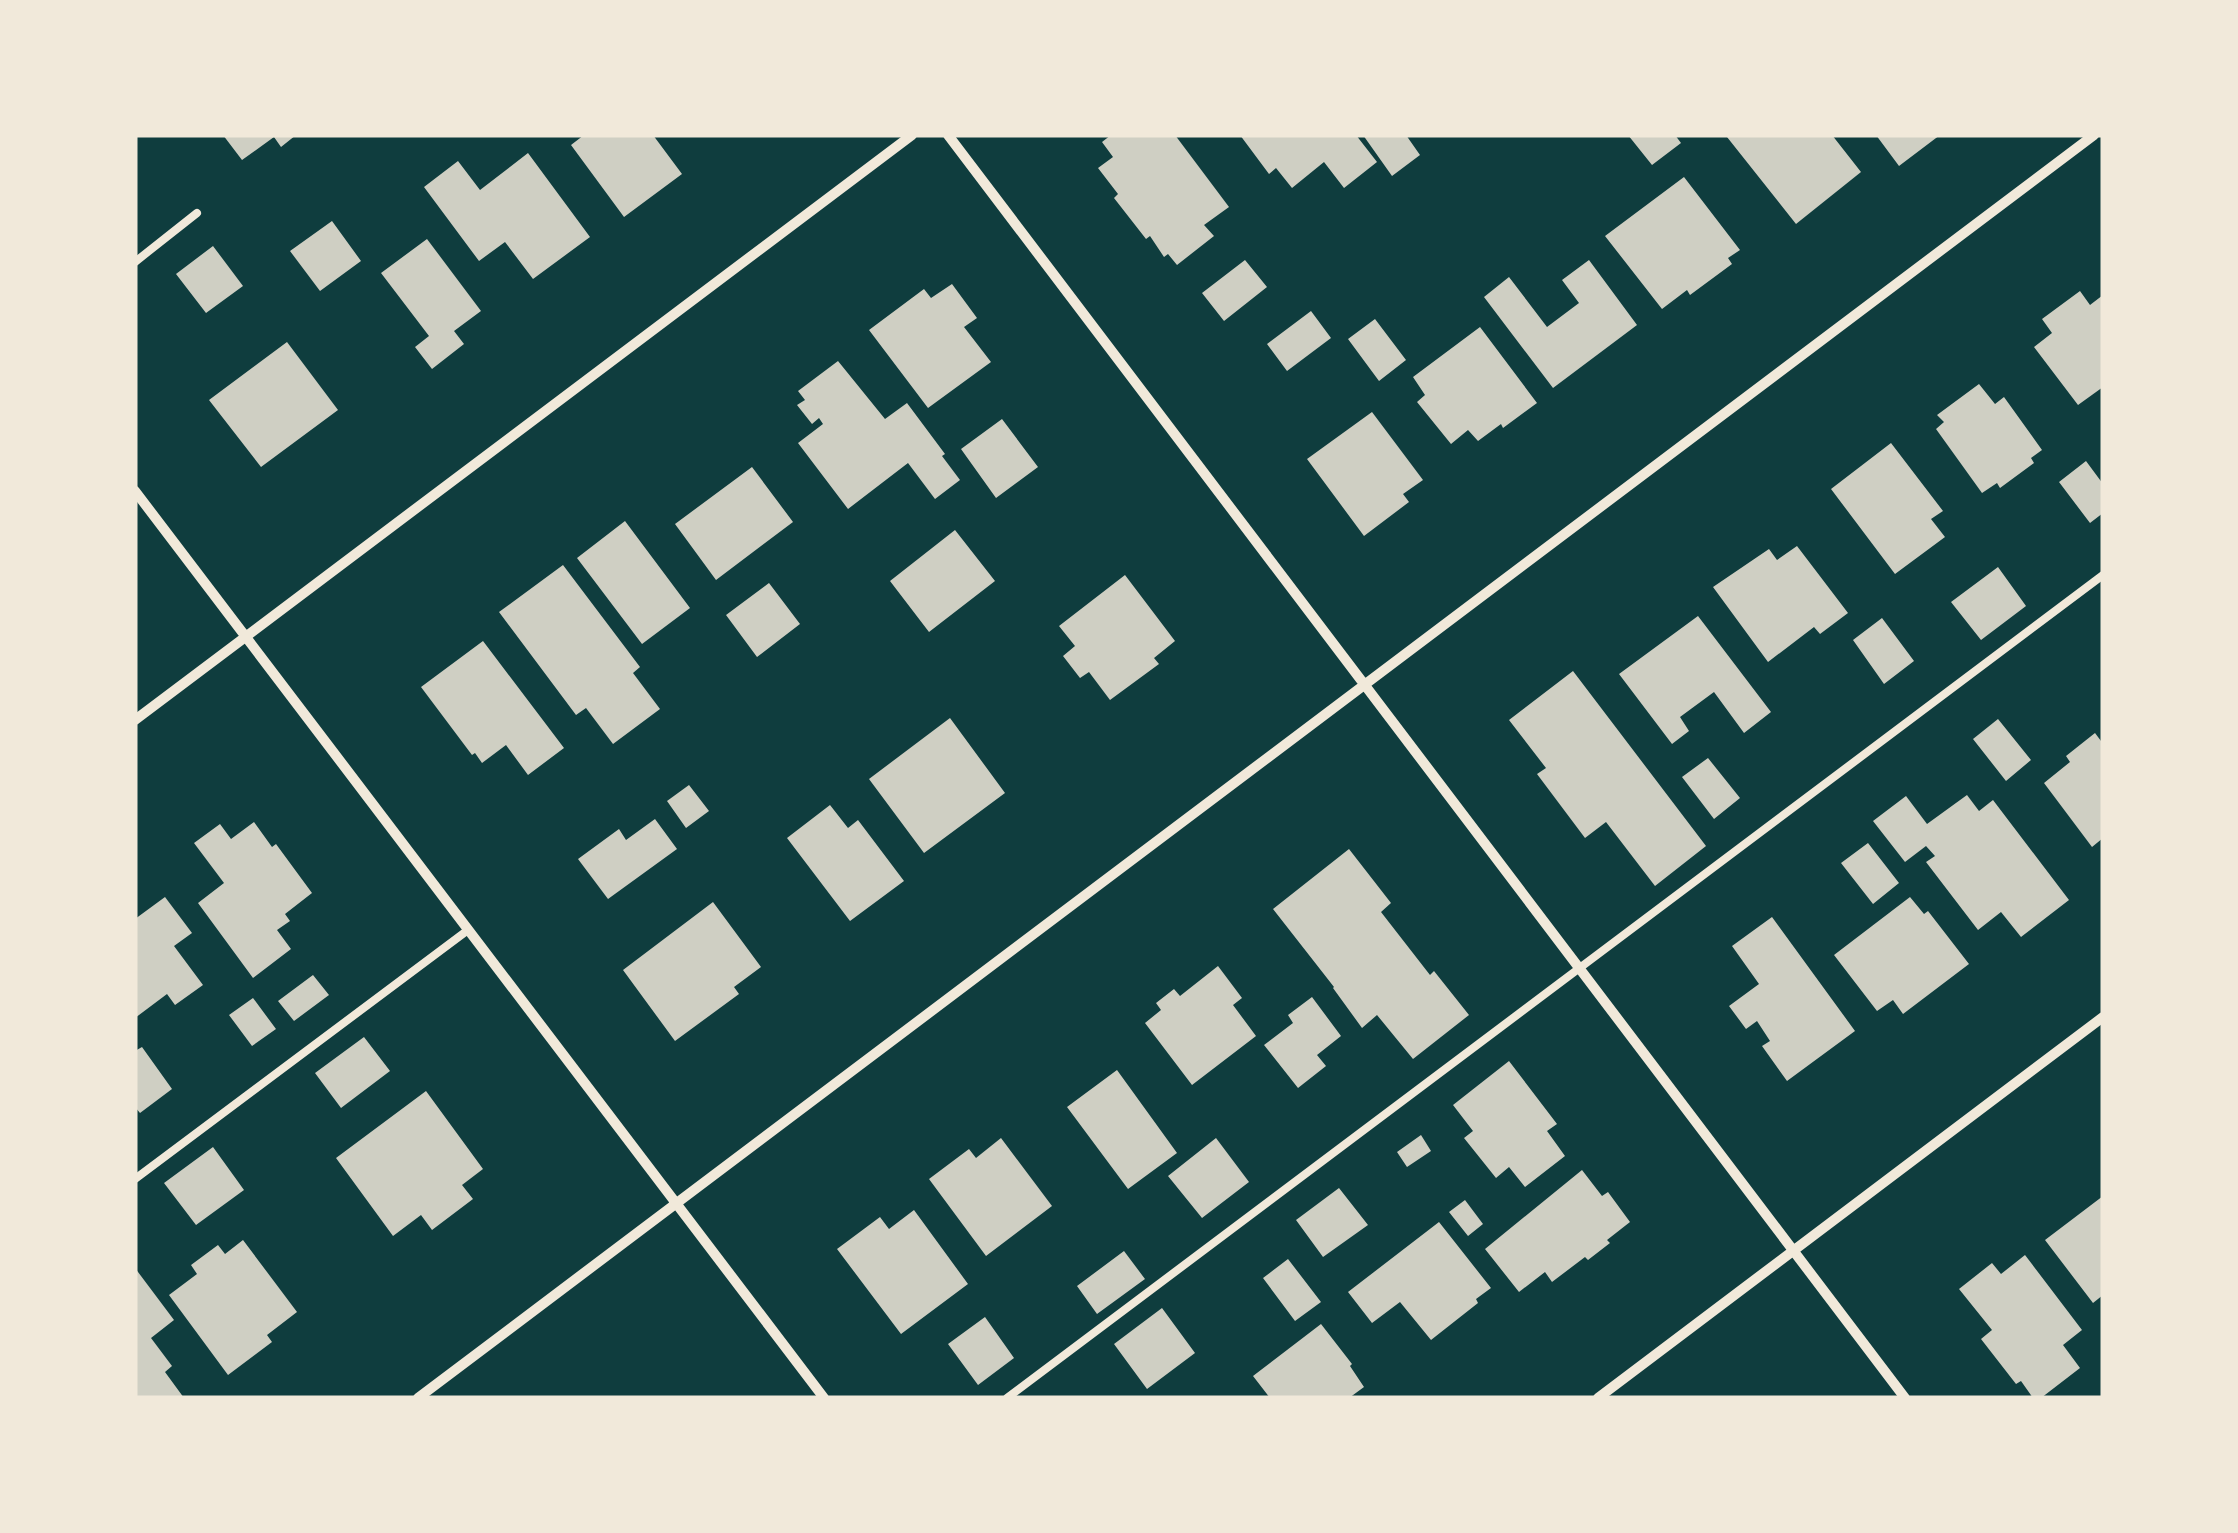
<svg xmlns="http://www.w3.org/2000/svg" width="2238" height="1533" viewBox="0 0 2238 1533" font-family="Bitter,serif">
	<rect width="100%" height="100%" fill="#0f3d3e"/>
	<path fill="#cfcfc3" d="M223 135H296L281 147 274 137 242 160Z
		M584 135H653L682 174 624 217 571 145Z
		M1111 135H1175L1229 207 1204 225 1214 236 1177 265 1168 254 1164 257 1150 236 1146 239 1114 198 1118 194 1098 168 1113 157 1102 142Z
		M1240 135H1356L1377 162 1344 188 1324 162 1292 188 1276 168 1269 174Z
		M1363 135H1406L1420 155 1392 176Z
		M1628 135H1675L1681 143 1652 165Z
		M1729 135H1832L1861 172 1796 224 1727 137Z
		M1876 135H1940L1899 166Z
		M528 153 590 237 533 279 505 242 479 261 424 187 458 161 480 190Z
		M1684 177 1740 250 1728 258 1732 264 1690 295 1687 290 1662 309 1605 236Z
		M332 221 361 261 320 291 290 251Z
		M427 239 481 311 454 331 464 344 432 369 415 347 429 336 381 273Z
		M213 246 243 286 206 313 176 274Z
		M1245 260 1267 287 1224 321 1202 293Z
		M1589 260 1637 325 1553 388 1484 297 1509 277 1547 327 1579 303 1562 280Z
		M952 284 977 318 964 327 991 362 928 408 869 330 924 289 931 298Z
		M2080 291 2090 305 2103 295V387L2078 405 2034 347 2052 333 2042 319Z
		M1311 311 1331 338 1287 371 1267 344Z
		M1375 319 1406 360 1379 381 1348 339Z
		M1480 327 1537 403 1503 428 1501 424 1478 441 1468 430 1451 444 1417 402 1425 395 1413 377Z
		M287 342 338 410 261 467 209 400Z
		M838 361 885 419 907 403 945 454 942 456 960 480 935 499 908 463 848 509 798 443 823 424 819 418 812 424 797 405 805 400 798 391Z
		M1979 384 1995 404 2004 397 2042 450 2031 458 2034 463 2000 488 1997 483 1982 493 1936 429 1944 422 1937 415Z
		M1372 412 1423 480 1403 494 1409 502 1364 536 1307 459Z
		M1002 419 1038 467 996 498 961 449Z
		M1891 443 1943 511 1931 519 1945 537 1895 574 1831 489Z
		M2086 461 2103 484V513L2090 523 2059 482Z
		M752 467 793 522 716 580 675 524Z
		M625 521 690 608 642 644 577 558Z
		M955 530 995 581 929 632 890 581Z
		M1797 546 1848 613 1820 634 1814 627 1768 662 1713 587 1769 549 1777 560Z
		M563 565 640 667 633 673 660 709 613 744 586 708 576 715 499 612Z
		M1998 567 2026 606 1981 640 1951 602Z
		M1125 575 1175 641 1154 658 1159 664 1110 700 1089 672 1080 678 1063 656 1075 646 1059 626Z
		M769 583 800 624 757 657 726 615Z
		M1698 616 1771 712 1744 733 1714 692 1680 717 1689 731 1672 744 1619 674Z
		M1882 618 1914 661 1884 684 1853 640Z
		M483 641 564 748 528 775 506 745 482 763 475 753 472 755 421 687Z
		M1573 671 1706 846 1655 886 1606 822 1585 838 1537 774 1546 768 1509 720Z
		M950 718 1005 793 924 853 869 779Z
		M1998 719 2031 760 2006 781 1973 739Z
		M2095 733 2101 741 2103 739V838L2092 847 2044 783 2070 762 2066 756Z
		M1708 758 1740 798 1714 819 1682 777Z
		M689 785 709 811 686 828 667 801Z
		M1967 795 1979 811 1993 800 2069 900 2021 937 2001 912 1978 930 1926 862 1935 856 1926 846 1905 862 1873 821 1906 796 1927 824Z
		M830 805 848 828 858 820 904 881 850 921 787 838Z
		M655 819 677 849 608 899 578 859 619 829 626 840Z
		M254 822 272 847 276 844 312 893 285 914 290 921 277 930 291 949 253 978 198 903 224 883 194 843 220 824 231 839Z
		M1868 843 1899 883 1873 904 1841 863Z
		M1349 849 1391 903 1381 912 1430 975 1434 971 1469 1015 1413 1059 1377 1015 1362 1028 1333 988 1334 987 1273 909Z
		M165 897 192 933 174 946 203 985 175 1005 167 994 135 1018V919Z
		M1910 897 1924 914 1928 911 1969 964 1903 1014 1893 1000 1877 1011 1834 955Z
		M713 902 761 967 734 987 739 994 675 1041 623 970Z
		M1772 917 1855 1031 1787 1081 1762 1046 1770 1041 1757 1021 1746 1029 1729 1006 1759 984 1732 946Z
		M1218 966 1242 998 1233 1005 1256 1036 1192 1085 1145 1023 1161 1010 1156 1003 1174 989 1180 996Z
		M313 975 329 995 294 1021 278 1001Z
		M1312 997 1341 1036 1317 1055 1326 1066 1298 1088 1264 1045 1293 1023 1288 1015Z
		M253 998 276 1029 252 1046 229 1015Z
		M364 1037 390 1071 341 1108 315 1073Z
		M142 1047 172 1089 140 1113 135 1107V1051Z
		M1509 1061 1557 1124 1547 1131 1565 1156 1525 1187 1509 1167 1496 1178 1464 1138 1473 1131 1453 1105Z
		M1117 1070 1177 1153 1128 1189 1067 1107Z
		M426 1091 483 1169 462 1185 473 1199 432 1230 421 1215 393 1236 336 1158Z
		M1421 1135 1431 1151 1407 1167 1397 1152Z
		M1001 1138 1052 1206 986 1256 929 1179 969 1149 976 1158Z
		M1216 1138 1249 1182 1202 1218 1168 1176Z
		M213 1147 244 1190 196 1225 164 1183Z
		M1582 1170 1602 1196 1608 1192 1630 1222 1607 1240 1610 1243 1588 1260 1585 1257 1552 1282 1545 1272 1519 1292 1485 1249Z
		M1339 1188 1368 1225 1323 1257 1296 1220Z
		M2103 1196V1295L2093 1303 2045 1240Z
		M1465 1200 1483 1224 1468 1236 1449 1212Z
		M914 1210 968 1284 901 1334 837 1249 880 1217 889 1229Z
		M1439 1222 1491 1288 1476 1299 1478 1303 1431 1340 1400 1302 1372 1323 1348 1292Z
		M243 1240 297 1312 267 1335 272 1342 228 1375 169 1295 197 1274 191 1265 218 1245 225 1254Z
		M1124 1251 1145 1279 1097 1314 1077 1286Z
		M2025 1255 2082 1330 2063 1345 2080 1368 2041 1398H2033L2021 1381 2016 1384 1981 1339 1992 1330 1959 1289 1992 1263 2001 1274Z
		M1288 1259 1321 1302 1295 1321 1263 1278Z
		M135 1268 174 1320 151 1338 172 1366 165 1372 184 1398H135Z
		M1162 1308 1195 1353 1147 1389 1114 1344Z
		M985 1317 1014 1358 978 1385 948 1344Z
		M1321 1324 1352 1364 1350 1366 1364 1387 1349 1398H1270L1253 1376Z"/>
	<g fill="none" stroke-linecap="round" stroke-linejoin="round">
		<path stroke="#f1e9da" stroke-width="8" d="M135 262 197 213
			M135 1179 468 930
			M1007 1398 2103 575"/>
		<path stroke="#f1e9da" stroke-width="10" d="M948 135 1905 1398
			M135 491 824 1398
			M135 720 912 135
			M418 1398 2094 135
			M1598 1398 2103 1017"/>
	</g>
	<rect width="2238" height="1533" fill="none" stroke="#f1e9da" stroke-width="275"/>
</svg>
